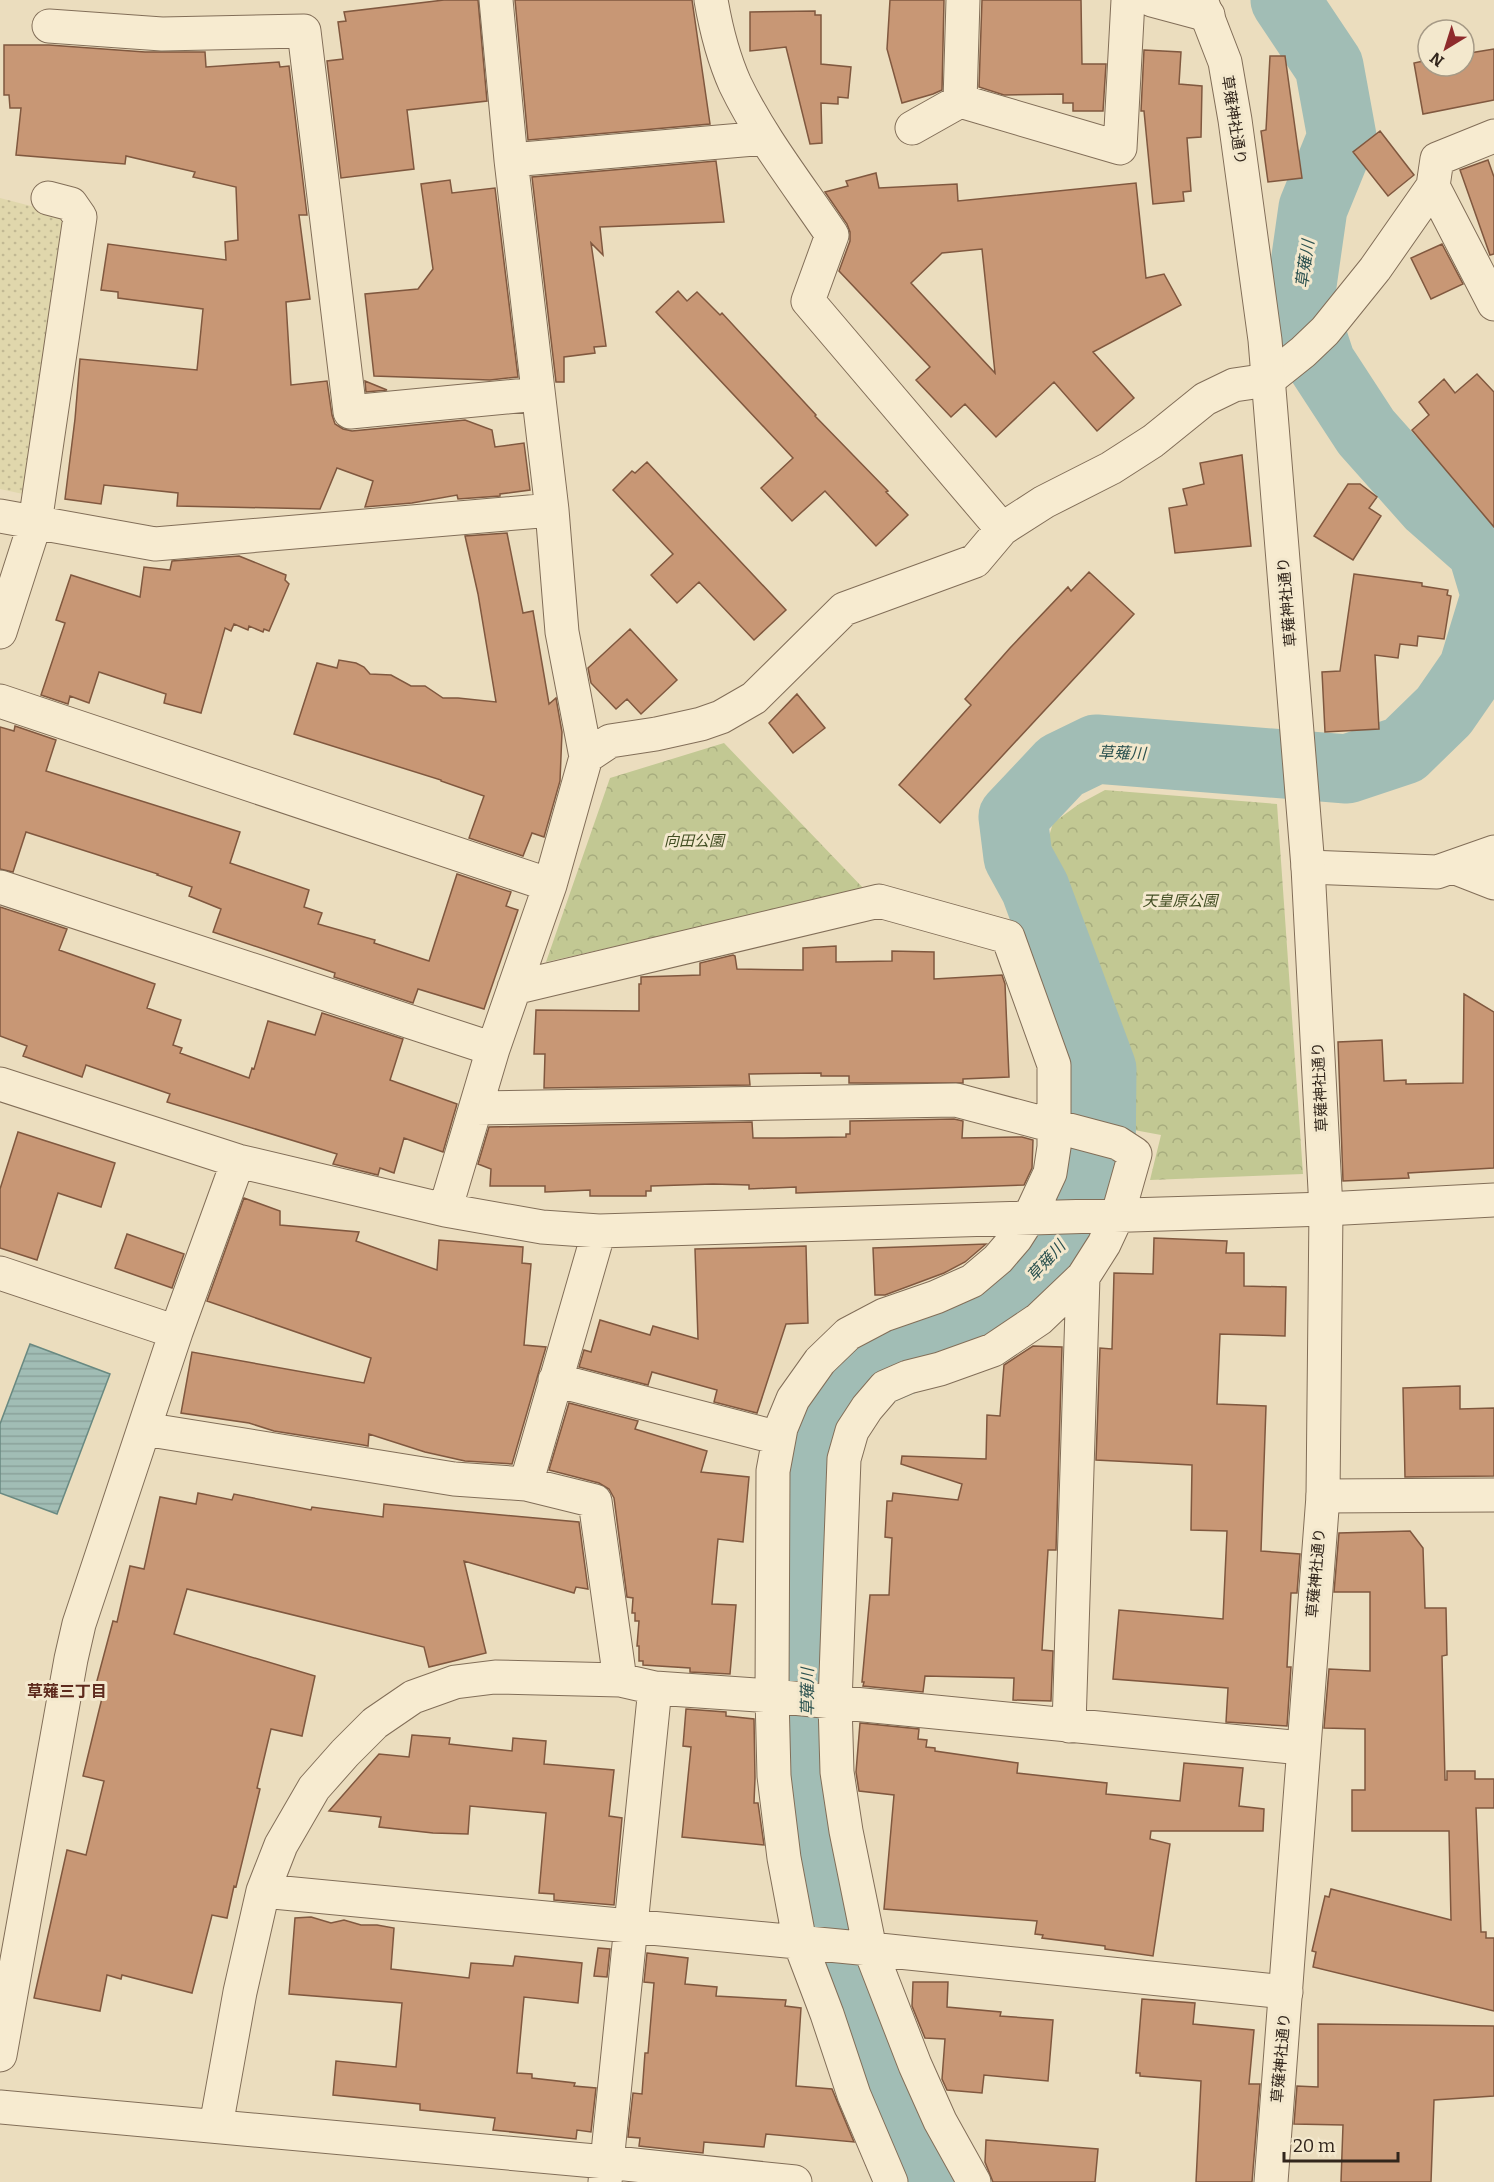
<svg xmlns="http://www.w3.org/2000/svg" width="1494" height="2182" viewBox="0 0 1494 2182" font-family="Bitter,'Noto Sans JP',serif">
	<defs>
		<pattern id="farmland-dots" width="8" height="8" patternUnits="userSpaceOnUse" patternTransform="scale(1.5)"><rect width="8" height="8" fill="#e0d7ac"/><path d="M2 2h.1M6 6h.1" fill="none" stroke="#c1b893" stroke-width="1.8" stroke-linecap="round"/></pattern>
		<pattern id="park-crowns" width="20" height="18" patternUnits="userSpaceOnUse" patternTransform="scale(1.5)"><rect width="20" height="18" fill="#c2c893"/><path d="M2 6a3 3 0 1 1 6 0M12 15a3 3 0 1 1 6 0" fill="none" stroke="#a7ac7e"/></pattern>
		<pattern id="water-rules" width="6" height="5" patternUnits="userSpaceOnUse" patternTransform="scale(1.5)"><rect width="6" height="5" fill="#a1bdb5"/><path d="M0 2.5h6" fill="none" stroke="#8ba29b"/></pattern>
	</defs>
	<rect width="100%" height="100%" fill="#ebddbe"/>
	<path fill="url(#farmland-dots)" d="M0 198 58 213 67 226 23 494 0 489Z"/>
	<path fill="url(#park-crowns)" d="M724 743 865 890 546 962 610 778Z
		M1105 790 1277 804 1303 1174 1150 1180 1161 1135 1134 1130 1122 1044 1047 843 1053 823 1079 804Z"/>
	<path fill="url(#water-rules)" stroke="#698981" stroke-width="1.5" d="M30 1344 110 1374 57 1514 0 1493V1424Z"/>
	<g fill="none" stroke-linecap="round" stroke-linejoin="round">
		<path stroke="#a1bdb5" stroke-width="69" d="M1285 0 1329 66 1342 137 1313 208 1300 299 1321 363 1366 432 1431 505 1482 550 1494 590
			M945 2182 919 2148 846 1983 806 1799 809 1443 839 1388 957 1338 1016 1294 1056 1253 1082 1220 1101 1168 1102 1069 1035 888 1018 857 1013 817 1061 766 1096 749 1347 769 1404 750 1444 711 1473 669 1494 600"/>
	</g>
	<path fill="#c89775" stroke="#80583f" stroke-width="1.5" fill-rule="evenodd" d="M444 0H478L487 101 407 110 414 169 341 178 327 61 343 59 338 22 346 21 344 12Z
		M515 0H692L710 124 528 140Z
		M890 0H944L942 90 933 94 902 103 887 49Z
		M982 0H1081L1082 64H1106L1103 111H1073V103H1063V94L1004 95 979 87Z
		M815 11V15H821V64L851 67 848 98 838 97V104L821 103 822 143 810 144 786 47 750 51V12Z
		M4 45H49L145 52H205L206 67 279 62 280 67 289 66 307 215H299L310 299 286 302 291 385 327 381 332 415 335 424 343 429 352 431 465 420 492 430 495 447 524 443 530 490 500 494V496L458 499 457 495 412 503 365 507 373 481 337 468 320 509 177 506 178 493 104 485 101 504 65 499 75 419 80 359 197 370 203 309 118 298V292L101 290 108 244 226 260 225 242 238 240 236 187 193 177 195 172 126 156 125 164 16 155 21 108H10L9 95H4Z
		M1494 49V100L1423 114 1414 63 1428 60V66H1464V54Z
		M1144 50 1181 52 1179 84 1202 86 1201 137 1187 138 1191 191 1183 192 1184 201 1153 204 1144 111H1141Z
		M1270 56H1285L1302 178 1268 182 1261 131 1266 130Z
		M1380 131 1414 175 1388 196 1353 152Z
		M1488 160 1494 177V254L1490 255 1460 170Z
		M716 161 724 222 600 227 603 255 591 243 606 346 594 347 595 353 564 357V382H556L532 177Z
		M876 173 879 188 957 184 958 201 1136 183 1146 278 1164 274 1181 305 1093 352 1134 398 1097 431 1054 382 996 437 965 404 951 417 916 380 930 367 839 271 850 241V232L847 224 825 192 848 186 846 181ZM982 249 995 373 911 283 942 253Z
		M450 180 452 193 495 188 518 377 490 380 374 376 365 294 418 289 433 269 421 184Z
		M1442 244 1463 284 1431 299 1411 258Z
		M678 291 687 301 697 292 720 315 722 313 816 415 815 416 888 491 886 492 908 515 876 546 825 491 792 521 761 488 793 458 656 312Z
		M1477 374 1494 392V527L1412 430 1429 415 1419 402 1444 379 1455 393Z
		M365 381 387 390 366 392Z
		M1242 455 1251 546 1175 553 1169 508 1187 505 1183 489 1204 484 1200 463Z
		M647 462 786 610 754 640 699 582 677 603 651 575 673 554 613 490 632 471 635 473Z
		M1348 484H1360L1377 497 1369 508 1381 516 1353 560 1314 536Z
		M507 533 523 613 533 611 549 704 556 698 562 732 560 781 544 837 532 833 523 856 469 838 484 796 441 781V780L294 734 317 663 337 668 339 660 356 663 364 667 370 674 391 675 411 686H425L443 698H458L496 702 478 594 465 536Z
		M239 556 286 575 285 580 289 584 269 631 264 629 263 632 249 626 248 630 234 624 231 631 225 628 201 713 164 703 166 694 99 672 89 703 70 696 68 704 41 695 65 623 56 620 71 575 140 597 144 567 170 570 172 561Z
		M1089 572 1134 614 940 823 899 785 971 705 965 699 1010 648 1068 587 1071 591Z
		M1354 574 1422 583V586L1448 590 1447 595 1451 596 1444 639 1418 636 1417 646 1400 644 1398 658 1375 655 1379 729 1325 732 1322 672 1340 671Z
		M630 629 677 680 641 714 627 699 616 709 591 683 588 668Z
		M797 694 825 728 793 753 769 723Z
		M15 726 56 740 46 771 240 832 230 863 309 890 304 907 322 913 318 924 375 940 374 943 429 961 457 874 511 892 506 906 518 910 484 1009 418 989 413 1003 334 977 335 973 213 932 221 909 189 896 192 887 157 875 158 874 26 832 13 872 0 869V727L14 731Z
		M0 907 67 929 59 950 155 984 147 1008 181 1020 173 1045 182 1048 180 1053 249 1078 252 1068 254 1069 268 1021 315 1035 322 1013 403 1039 390 1080 457 1104 443 1152 404 1138 394 1173 380 1168 378 1175 333 1164 337 1154 167 1102 170 1094 86 1065 82 1077 23 1056 27 1046 0 1036Z
		M836 946V962L892 961V951L934 952V979L1002 975 1005 984 1009 1077 963 1079V1083H849V1076H821V1073L749 1074 750 1085 544 1088 545 1054H534L536 1010 639 1011V984H641V977L700 975V963L733 955 735 956 737 969 803 970V948Z
		M1464 994 1494 1012V1168L1408 1173 1409 1178 1343 1181 1338 1042 1382 1040 1384 1081 1406 1080V1084L1463 1083Z
		M954 1119 963 1121 962 1138 1022 1137 1033 1140 1032 1168 1024 1185 796 1193V1187L749 1189V1185L713 1184 651 1186V1191H646V1196H590V1190L545 1192V1186H490L491 1169 478 1164 489 1127 752 1122 753 1138H783L846 1137V1134H850V1121Z
		M18 1132 115 1163 101 1207 58 1193 37 1260 0 1248V1189Z
		M244 1198 280 1211V1225L359 1232 356 1241 437 1270 439 1240 523 1247 522 1263 531 1264 524 1345 546 1347 512 1464 465 1461 425 1452 369 1434 368 1446 363 1445 274 1431 249 1423 181 1413 192 1352 364 1383 371 1358 207 1301Z
		M127 1234 184 1254 172 1288 115 1268Z
		M1154 1238 1227 1241 1226 1253H1244V1286L1286 1287 1285 1336 1220 1334 1217 1404 1266 1406 1261 1551 1300 1554 1297 1593H1291L1287 1667H1291L1287 1726 1226 1722 1228 1688 1113 1679 1119 1610 1223 1619 1227 1531 1191 1530 1192 1465 1096 1460 1100 1348 1112 1349 1114 1273 1153 1274Z
		M986 1244 965 1262 944 1273 885 1295H875L873 1248Z
		M806 1246 808 1323 786 1324 757 1413 714 1402 717 1390 652 1372 648 1385 579 1367 584 1350 591 1352 600 1320 650 1335 653 1326 698 1339 695 1249Z
		M1033 1346 1062 1347 1056 1550H1048L1042 1650 1053 1651 1051 1701 1013 1700 1014 1678 925 1676 923 1692 863 1686 864 1682H862L870 1595H889L892 1538 885 1537 887 1501H892L893 1493 958 1500 962 1484 901 1464 902 1456 986 1459 987 1415 1000 1416 1004 1365Z
		M1460 1386V1409L1494 1408V1476L1405 1477 1403 1388Z
		M569 1403 638 1421 635 1429 707 1451 701 1472 749 1477 743 1542 718 1539 712 1604 736 1605 730 1674 690 1672V1668L643 1665V1661H639V1646H637L639 1621H635V1613H632L633 1598 627 1597 614 1498 609 1489 599 1483 549 1470Z
		M198 1493 232 1500 234 1494 311 1510 312 1507 383 1517 384 1504 579 1522 588 1589 576 1587 574 1593 464 1561 486 1653 429 1667 424 1647 187 1589 174 1634 315 1676 302 1736 271 1729 257 1788 260 1789 236 1887 234 1886 227 1918 212 1915 192 1993 122 1975 121 1979 107 1975 100 2011 34 1998 67 1850 86 1855 104 1781 83 1776 103 1694 94 1692 113 1621 117 1622 130 1566 144 1569 160 1497 196 1504Z
		M1410 1531 1423 1548 1425 1608H1446L1447 1655 1442 1656 1445 1780H1447V1771H1475V1779H1494V1808H1476L1481 1932H1486V1938H1494V2011L1313 1967 1316 1952 1312 1951 1325 1896 1329 1897 1331 1889 1451 1920 1449 1831H1352V1790H1365V1729L1324 1728 1329 1669 1370 1671V1592H1334L1339 1533Z
		M686 1709 726 1712V1716L754 1719 755 1778 754 1803H758L764 1845 682 1837 691 1747 683 1746Z
		M860 1723 919 1729 918 1739 927 1740 926 1747 935 1748V1751L1018 1763 1017 1773 1107 1783 1106 1794 1180 1801 1184 1763 1243 1768 1239 1806 1264 1809 1263 1831H1151L1150 1839 1170 1844 1153 1956 1105 1949V1946L1042 1938 1043 1935 1035 1934 1037 1921 884 1909 894 1795 859 1791 856 1772Z
		M412 1735 450 1738 449 1744 512 1751 513 1738 546 1741 544 1764 614 1770 609 1816 622 1818 614 1905 554 1900V1894L539 1893 546 1813 470 1806 468 1834 433 1833 379 1827 381 1817 329 1811 379 1754 409 1757Z
		M311 1917 331 1923 344 1920 361 1925H377L394 1928 391 1969 469 1978 471 1963 513 1966 515 1956 582 1963 578 2003 524 1997 517 2073 532 2074V2078L575 2083 574 2086 596 2088 591 2132 577 2130 576 2139 493 2130 495 2118 420 2110V2104L333 2095 336 2061 396 2067 402 2003 289 1994 295 1918Z
		M598 1948 610 1949 607 1977 594 1976Z
		M647 1953 688 1958 685 1984 717 1987 716 1996 786 2000 785 2006 801 2008 796 2086 832 2089 854 2142 766 2134 764 2147 704 2142 703 2153 639 2146 640 2138 628 2137 633 2093 642 2094 645 2053H648L654 1983 644 1982Z
		M913 1982H948L947 2007 1001 2012 1000 2016 1053 2020 1048 2081 984 2075 982 2093 947 2090 942 2079 945 2039 925 2038 912 2006Z
		M1142 1999 1195 2003 1193 2024 1254 2030 1249 2084H1260L1252 2182H1196L1201 2081 1140 2076V2073H1136Z
		M1318 2024 1494 2026V2096L1434 2100 1431 2182H1341L1343 2125 1294 2124 1297 2086 1318 2087Z
		M986 2140 1098 2149 1095 2182H993L985 2162Z"/>
	<g fill="none" stroke-linecap="round" stroke-linejoin="round">
		<g stroke="#826e58" stroke-width="35">
			<path id="minor" d="M711 0C716 29 723 57 735 84 761 138 799 186 832 235L808 301 1002 529
				M1152 0 1208 15
				M49 26 162 34 304 31 350 412 538 394
				M960 101 1120 148 1128 0
				M912 128 960 101 963 0
				M511 160 765 138
				M1433 186 1494 304
				M0 516 155 544 552 510
				M0 632 35 523 80 217 71 204 48 198
				M0 701 550 885
				M586 757 610 741 656 734 701 724 721 717 754 698 844 609 975 561 1002 529 1044 502 1111 468 1153 441 1205 399 1234 385 1268 380 1303 352 1325 331 1375 269 1433 186 1437 159 1494 136
				M1308 867 1437 872 1494 852
				M1453 867 1494 883
				M0 887 493 1049
				M514 988 879 901 1008 937 1054 1065V1147L1050 1173 1030 1216 1016 1238 998 1259 972 1281 936 1297 884 1315 848 1334 820 1361 793 1399 781 1428 773 1471 772 1696 774 1776 784 1858 800 1943 827 2014 854 2095 891 2182
				M0 1084 238 1161 445 1210 542 1227 599 1231 1326 1209 1494 1200
				M476 1108 956 1100 1118 1143 1135 1154 1118 1214 1104 1244 1083 1277 1039 1319 993 1350 940 1369 908 1377 885 1387 867 1408 852 1431 844 1459 835 1703 837 1772 846 1831 870 1949 915 2065 940 2121 974 2182
				M445 1210 493 1049 550 885 586 757 562 632 552 510 511 160 496 0
				M0 1273 176 1332
				M555 1380 779 1438
				M144 1429 454 1479 526 1484 595 1501 620 1680
				M526 1484 599 1231
				M1323 1496 1494 1495
				M1069 1726 1083 1277
				M263 1891 870 1949 1286 1992
				M0 2055 71 1659 79 1624 176 1332 238 1161
				M0 2107 606 2162 795 2182
				M216 2126 240 1992 263 1891 281 1845 314 1788 345 1753 375 1723 413 1697 455 1682 495 1677 620 1680 655 1688 772 1696 1302 1748
				M605 2182 655 1688"/>
		</g>
		<g stroke="#826e58" stroke-width="35">
			<path id="tertiary" d="M1201 0 1225 62 1235 120 1265 340 1308 867 1326 1209 1323 1496 1271 2182"/>
		</g>
		<use href="#minor" stroke="#f7ebd0" stroke-width="33"/>
		<use href="#tertiary" stroke="#f7ebd0" stroke-width="33"/>
	</g>
	<g text-anchor="middle" dominant-baseline="central" stroke-width="6" stroke-linejoin="round" paint-order="stroke">
		<g font-size="15" fill="#32261c" stroke="#f3e8cd">
			<text transform="translate(1234 120) rotate(81)">草薙神社通り</text>
			<text transform="translate(1287 602) rotate(-95)">草薙神社通り</text>
			<text transform="translate(1320 1087) rotate(-93)">草薙神社通り</text>
			<text transform="translate(1316 1573) rotate(-85)">草薙神社通り</text>
			<text transform="translate(1281 2058) rotate(-85)">草薙神社通り</text>
		</g>
		<g font-size="15" font-style="italic" fill="#434e23" stroke="#f3e8cd">
			<text x="694" y="841">向田公園</text>
			<text x="1180" y="901">天皇原公園</text>
		</g>
		<g font-size="16" font-style="italic" fill="#2b514f" stroke="#f3e8cd">
			<text transform="translate(1305 264) rotate(-82)">草薙川</text>
			<text transform="translate(1122 753) rotate(2)">草薙川</text>
			<text transform="translate(1046 1261) rotate(-48)">草薙川</text>
			<text transform="translate(807 1692) rotate(-90)">草薙川</text>
		</g>
		<g font-size="16" font-weight="bold" fill="#5d2a1d" stroke="#f3e8cd">
			<text x="67" y="1691">草薙三丁目</text>
		</g>
	</g>
	<g transform="translate(1446 48) rotate(218)"><circle r="28" fill="#f3e8cd" stroke="#a69a86" stroke-width="1.5"/>
	<path d="M0-4.5L10 22L0 15L-10 22Z" fill="#8e2b2c"/>
	<text y="-9" font-size="16" font-weight="bold" text-anchor="middle" fill="#32261c">N</text>
	</g>
	<path d="M1284 2152v9h114v-9" fill="none" stroke="#32261c" stroke-width="3"/>
	<text x="1293" y="2152" font-size="18" fill="#32261c" stroke="#f3e8cd" stroke-width="4.5" paint-order="stroke">20 m</text>
</svg>
